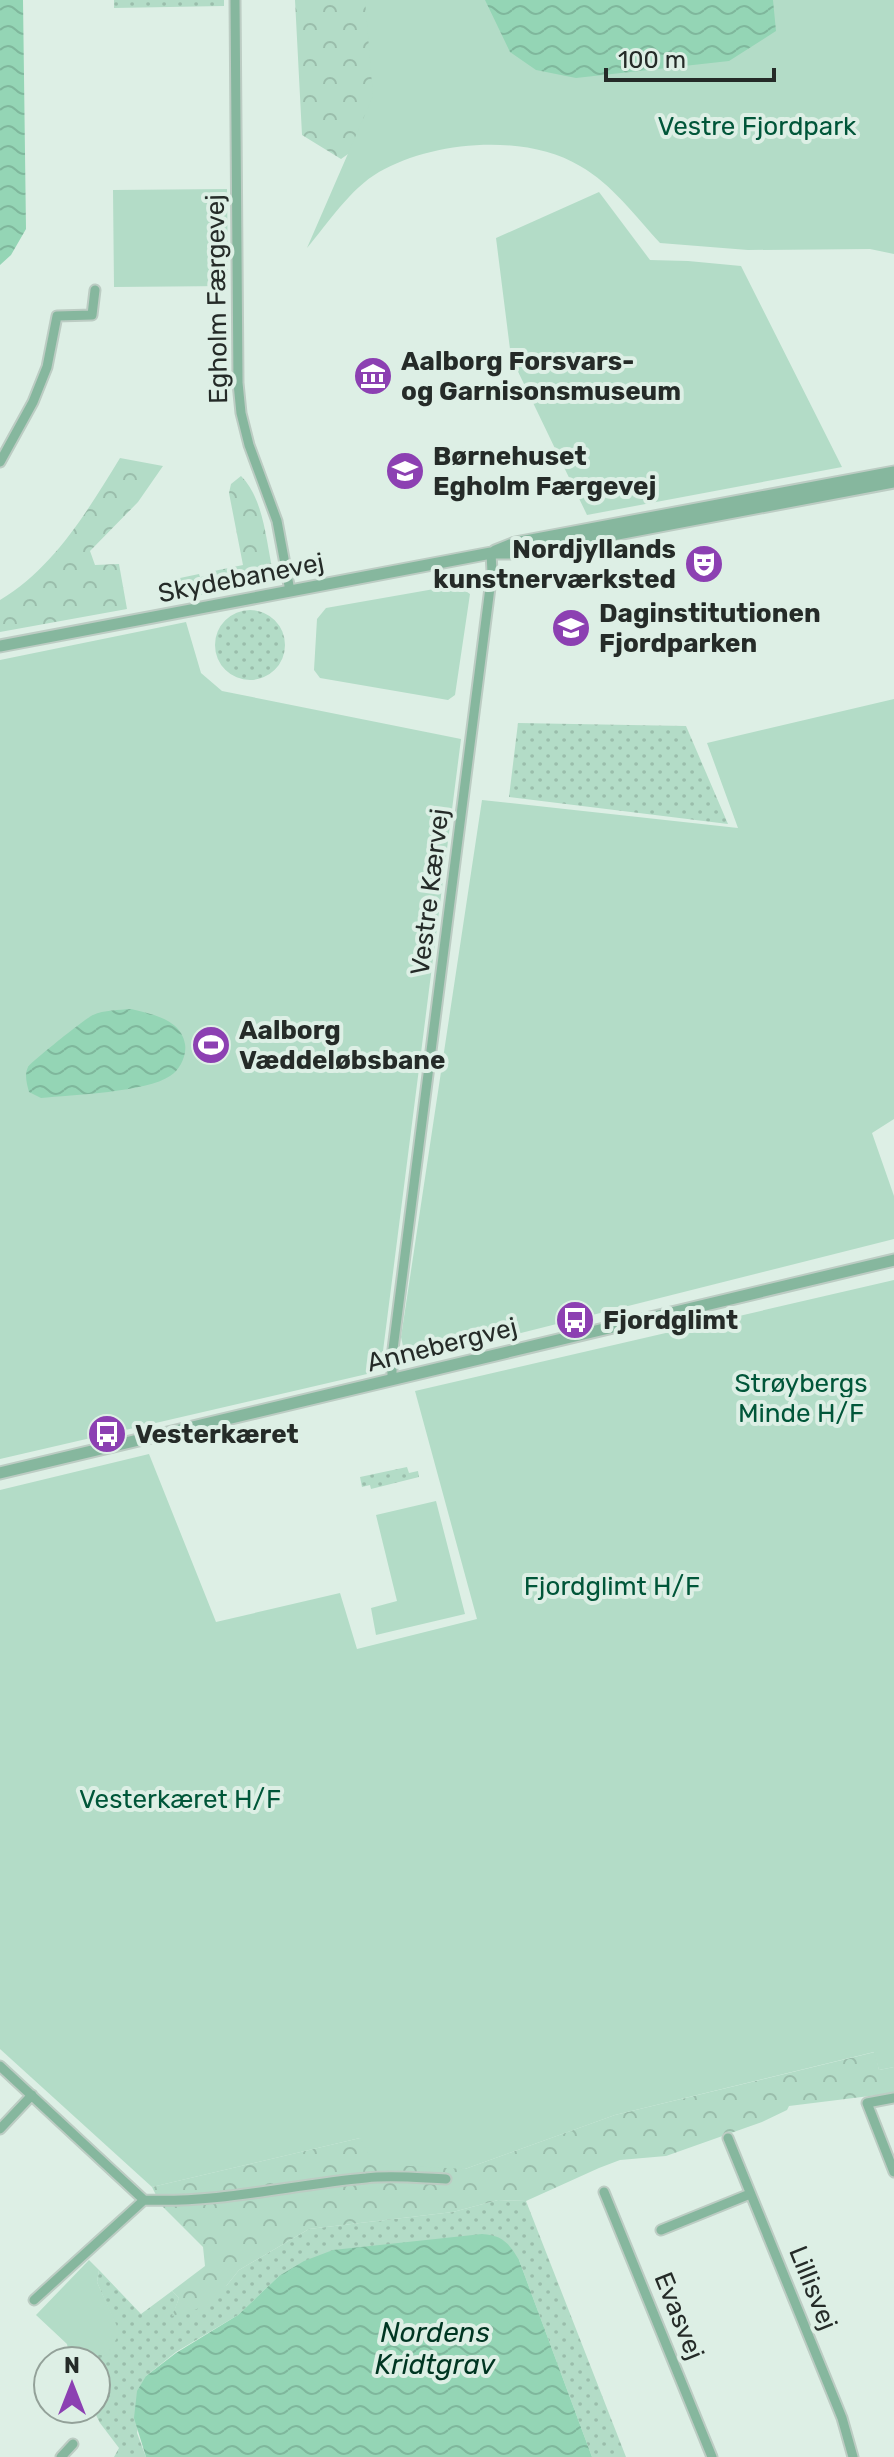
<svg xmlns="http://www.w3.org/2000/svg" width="894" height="2457" viewBox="0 0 894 2457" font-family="Rubik,sans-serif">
	<defs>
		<pattern id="grass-dots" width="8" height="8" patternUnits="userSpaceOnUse" patternTransform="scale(2)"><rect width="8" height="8" fill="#b3dcc7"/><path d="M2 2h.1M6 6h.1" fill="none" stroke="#9abdab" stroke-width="1.8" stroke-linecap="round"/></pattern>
		<pattern id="forest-crowns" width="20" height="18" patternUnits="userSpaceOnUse" patternTransform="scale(2)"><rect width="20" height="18" fill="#b3dcc7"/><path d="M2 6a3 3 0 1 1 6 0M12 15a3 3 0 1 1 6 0" fill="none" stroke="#9abdab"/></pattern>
		<pattern id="water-waves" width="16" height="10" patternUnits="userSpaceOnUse" patternTransform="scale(2)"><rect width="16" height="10" fill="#94d5b5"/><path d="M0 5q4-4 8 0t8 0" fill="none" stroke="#7fb79c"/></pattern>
	</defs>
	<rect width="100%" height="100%" fill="#ddefe5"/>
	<path fill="url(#grass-dots)" d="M114 0H224V6L114 8Z
		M215 645a35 35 0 1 1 70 0a35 35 0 1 1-70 0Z
		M518 723 686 726 728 824 509 797Z
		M407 1467 409 1473 418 1471 419 1477 371 1489 370 1485 362 1487 360 1477Z
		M498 2200 526 2201 626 2457H592L519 2260 279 2276 238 2315 176 2352 146 2376 137 2433 146 2457H114L119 2448 100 2423 93 2409H96V2361L70 2360 79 2351 119 2333 97 2282 99 2270 141 2314 172 2291 179 2298 173 2315 227 2285 239 2270 309 2229 453 2212Z"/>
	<path fill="url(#forest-crowns)" d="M295 0H366L387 105 361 145 341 159 302 135Z
		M120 458 163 466 138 502 90 551 95 565 119 564 127 609 0 632V600C54 568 88 510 120 458Z
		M241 476C264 499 266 541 273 572L271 575 236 587 184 599 180 578 199 574 200 577 209 576V572L243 565 229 493 231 484Z
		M875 2052 879 2070 894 2067V2093L789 2106 787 2110 762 2122 666 2156 620 2160 599 2168 526 2201 498 2200 453 2212 309 2229 239 2270 227 2285 197 2309 172 2316 179 2298 172 2291 205 2266 203 2247 161 2205 152 2187 360 2138 465 2169 615 2115Z"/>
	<path fill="#b3dcc7" d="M365 0H894V254L870 249 748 250 660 243C636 217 612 184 580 166 525 133 433 141 379 172 350 189 328 223 307 248L373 96Z
		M227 189 228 286 114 287 113 190Z
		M599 192 650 260 688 261 741 266 842 467 587 515 511 357 496 238Z
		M457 585 470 594 455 695 448 700 320 678 314 670 317 619 326 608Z
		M186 622 201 673 222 691 461 739 383 1351 367 1374 0 1459V660Z
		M894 699V1119L872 1133 894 1196V1239L422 1358 405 1355 401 1337 482 800 738 828 707 743Z
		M894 1280V2067L879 2070 874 2052 615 2115 465 2169 374 2164 360 2138 152 2187 0 2049V1490L149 1454 216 1622 340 1593 357 1649 477 1619 415 1391Z
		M436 1501 465 1614 376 1635 371 1608 397 1601 376 1515Z
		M89 2260 99 2270 97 2282 120 2333 106 2356 79 2351 70 2360 67 2344 36 2315Z"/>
	<path fill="url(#water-waves)" d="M0 0H23L26 229 11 255 0 265Z
		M485 0H773L776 31 729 61 576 78 536 70 510 52Z
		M131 1009C151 1014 181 1019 185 1044 187 1055 180 1070 170 1076 147 1092 72 1095 41 1098L29 1092C27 1084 24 1075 28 1067 30 1063 87 1017 93 1015 104 1010 119 1010 131 1009Z
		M482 2234C502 2235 509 2243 519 2260L592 2457H146L134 2418 137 2391 146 2376 176 2353 238 2315 279 2276 304 2261 333 2250Z"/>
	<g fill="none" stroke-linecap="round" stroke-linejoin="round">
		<g stroke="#bcccc3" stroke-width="13">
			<path id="minor" d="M235 0 238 383 241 413 249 445 277 521 290 591
				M0 462 33 402 47 367 57 316 92 315 95 290
				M392 1380V1357L492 572 491 553
				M0 2066 144 2200C222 2203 289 2185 366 2178 392 2175 420 2178 446 2179
				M894 2098 867 2103 894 2172
				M0 2129 32 2095
				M728 2138 842 2418 853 2457
				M604 2192 712 2457
				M661 2230 750 2194
				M34 2300 144 2200
				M61 2457 73 2444"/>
		</g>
		<g stroke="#bcccc3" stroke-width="15">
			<path id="tertiary" d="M495 551 515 543 894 472
				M0 646 491 553H517L894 482
				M0 1473 894 1260"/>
		</g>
		<use href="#minor" stroke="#86b79e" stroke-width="9"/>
		<use href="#tertiary" stroke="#86b79e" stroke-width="11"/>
	</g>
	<defs>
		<g id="museum-disc" transform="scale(2)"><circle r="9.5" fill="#8c40b2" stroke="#ddefe5"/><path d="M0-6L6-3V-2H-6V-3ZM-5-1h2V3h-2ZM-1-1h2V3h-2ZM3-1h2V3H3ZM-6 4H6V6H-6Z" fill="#fff"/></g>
		<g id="school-disc" transform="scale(2)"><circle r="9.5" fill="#8c40b2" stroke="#ddefe5"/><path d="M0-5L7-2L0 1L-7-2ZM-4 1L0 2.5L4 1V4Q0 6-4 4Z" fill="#fff"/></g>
		<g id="theatre-disc" transform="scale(2)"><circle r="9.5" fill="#8c40b2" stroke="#ddefe5"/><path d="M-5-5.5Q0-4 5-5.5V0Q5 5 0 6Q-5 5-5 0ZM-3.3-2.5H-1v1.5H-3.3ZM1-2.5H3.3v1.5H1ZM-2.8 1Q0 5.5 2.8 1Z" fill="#fff"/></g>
		<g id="stadium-disc" transform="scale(2)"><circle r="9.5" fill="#8c40b2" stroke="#ddefe5"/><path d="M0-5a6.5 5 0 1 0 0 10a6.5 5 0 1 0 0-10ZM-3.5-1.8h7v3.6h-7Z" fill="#fff"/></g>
		<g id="bus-disc" transform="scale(2)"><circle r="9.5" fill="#8c40b2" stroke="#ddefe5"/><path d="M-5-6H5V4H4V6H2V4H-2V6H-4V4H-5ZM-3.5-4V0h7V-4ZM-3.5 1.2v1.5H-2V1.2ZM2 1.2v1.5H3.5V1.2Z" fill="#fff"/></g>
	</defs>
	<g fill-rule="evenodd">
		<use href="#museum-disc" x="373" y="376"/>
		<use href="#school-disc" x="405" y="471"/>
		<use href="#theatre-disc" x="704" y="564"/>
		<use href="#school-disc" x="571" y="628"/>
		<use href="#stadium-disc" x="211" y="1045"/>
		<use href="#bus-disc" x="575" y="1320"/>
		<use href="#bus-disc" x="107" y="1434"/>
	</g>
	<g text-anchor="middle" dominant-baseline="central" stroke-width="8" stroke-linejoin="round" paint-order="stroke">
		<g font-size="26" fill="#005639" stroke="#ddefe5">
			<text x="757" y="126">Vestre Fjordpark</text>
			<text x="801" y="1383">Strøybergs<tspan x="801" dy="30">Minde H/F</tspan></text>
			<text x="612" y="1586">Fjordglimt H/F</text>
			<text x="180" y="1799">Vesterkæret H/F</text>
		</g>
		<g font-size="26" fill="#252b28" stroke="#ddefe5">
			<text transform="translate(217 299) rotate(-91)">Egholm Færgevej</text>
			<text transform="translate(241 578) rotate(-11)">Skydebanevej</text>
			<text transform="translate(430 892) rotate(-83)">Vestre Kærvej</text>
			<text transform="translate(442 1345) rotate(-14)">Annebergvej</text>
			<text transform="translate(813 2288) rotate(68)">Lillisvej</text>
			<text transform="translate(679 2316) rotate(68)">Evasvej</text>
		</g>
		<g font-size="26" font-weight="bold" fill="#252b28" stroke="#ddefe5" text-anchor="start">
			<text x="401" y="361">Aalborg Forsvars-<tspan x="401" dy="30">og Garnisonsmuseum</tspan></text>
			<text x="433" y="456">Børnehuset<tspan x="433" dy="30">Egholm Færgevej</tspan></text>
			<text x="676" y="549" text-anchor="end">Nordjyllands<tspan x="676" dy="30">kunstnerværksted</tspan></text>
			<text x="599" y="613">Daginstitutionen<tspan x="599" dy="30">Fjordparken</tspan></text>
			<text x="239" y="1030">Aalborg<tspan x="239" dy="30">Væddeløbsbane</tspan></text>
			<text x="603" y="1320">Fjordglimt</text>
			<text x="135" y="1434">Vesterkæret</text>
		</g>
		<g font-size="28" font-style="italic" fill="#003622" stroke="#ddefe5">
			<text x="435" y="2332">Nordens<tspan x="435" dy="32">Kridtgrav</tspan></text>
		</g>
	</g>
	<g transform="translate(72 2385)"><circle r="38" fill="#ddefe5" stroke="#93a199" stroke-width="2"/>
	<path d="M0-6L14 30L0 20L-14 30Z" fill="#8c40b2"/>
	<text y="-12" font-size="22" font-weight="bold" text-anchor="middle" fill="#252b28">N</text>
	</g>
	<path d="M606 68v12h168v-12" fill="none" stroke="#252b28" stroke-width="4"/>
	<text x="618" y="68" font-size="24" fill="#252b28" stroke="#ddefe5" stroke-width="6" paint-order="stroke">100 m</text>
</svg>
